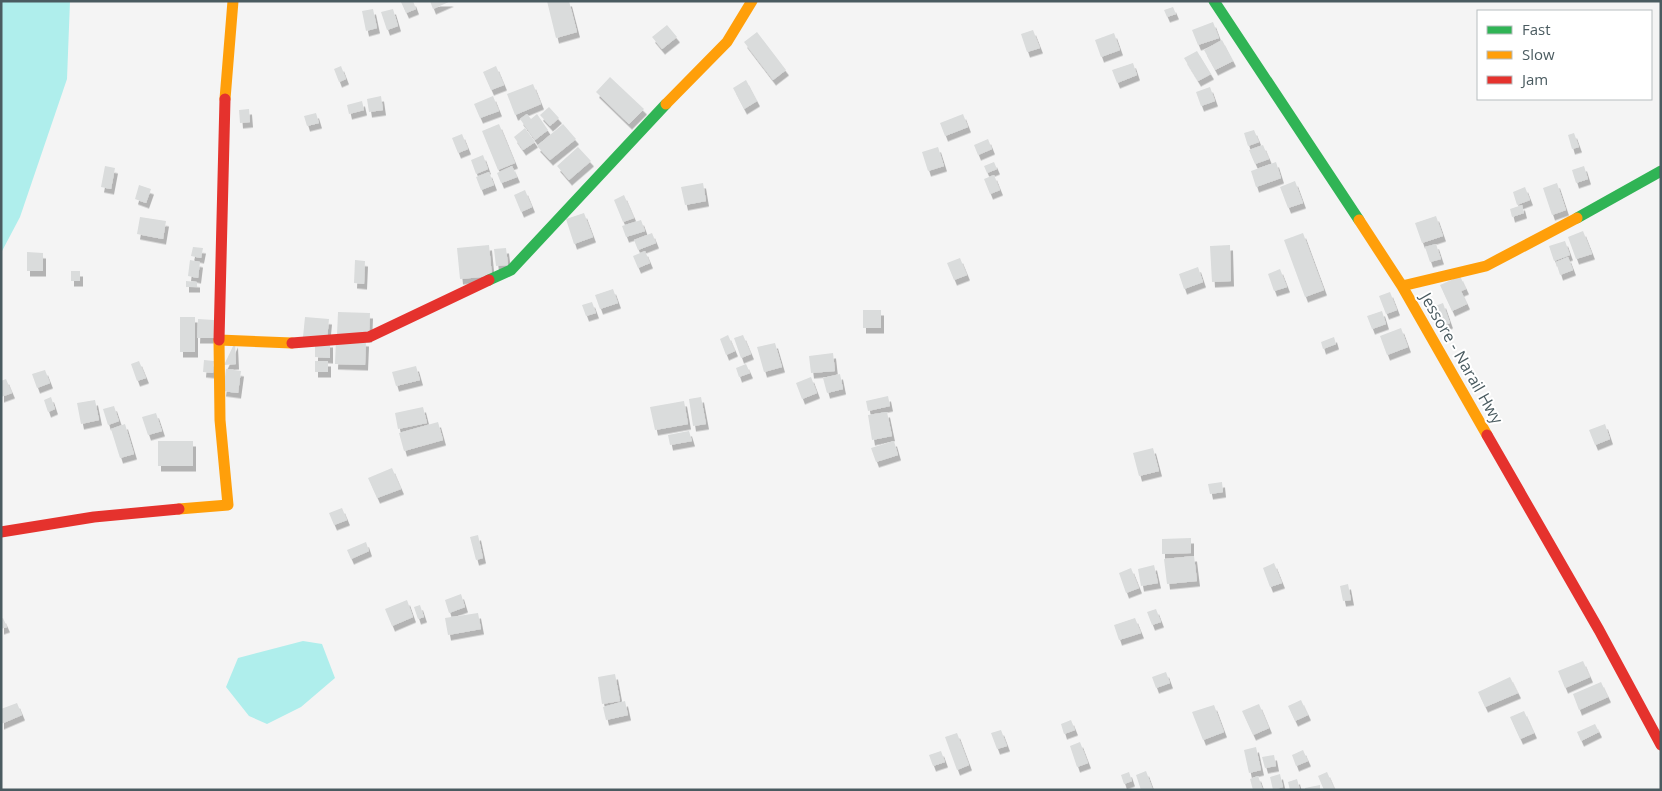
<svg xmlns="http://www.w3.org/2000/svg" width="1662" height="791" viewBox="0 0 1662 791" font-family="'Open Sans',sans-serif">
	<defs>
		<filter id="shadow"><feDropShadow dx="3" dy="5.5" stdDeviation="0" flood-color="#0004"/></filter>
	</defs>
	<rect width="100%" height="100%" fill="#f4f4f4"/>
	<path fill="#afeeec" d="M1 1H70L67 79 20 217 1 253Z
		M303 641 322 644 335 678 301 707 267 724 249 716 226 687 238 658Z"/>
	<path fill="#dadcdc" filter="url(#shadow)" d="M413 1 416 9 406 13 401 2Z
		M430 1H451L433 9Z
		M547 1H569L577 32 556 38Z
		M1173 7 1176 14 1167 17 1164 10Z
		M373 9 377 28 366 31 362 11Z
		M393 9 398 26 387 30 381 12Z
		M1213 22 1219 38 1198 45 1192 30Z
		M667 25 677 37 662 49 652 37Z
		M1033 30 1040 48 1027 52 1021 34Z
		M757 32 786 70 773 80 744 42Z
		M1114 33 1120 50 1101 57 1095 40Z
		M1222 40 1233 61 1215 70 1204 50Z
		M1197 51 1211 74 1198 81 1184 58Z
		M1133 63 1137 75 1117 83 1112 70Z
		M341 66 346 79 339 82 334 69Z
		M496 66 504 85 491 90 483 72Z
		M610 77 644 109 629 124 596 92Z
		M746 80 757 101 744 109 733 88Z
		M533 84 541 104 515 115 507 94Z
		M1210 87 1215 101 1201 106 1196 92Z
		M381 96 383 110 369 112 367 99Z
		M493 96 499 111 480 118 474 104Z
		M362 101 364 110 349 114 347 105Z
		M549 107 559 118 550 126 540 115Z
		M249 109 250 122 240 123 239 110Z
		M316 113 319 123 307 126 304 116Z
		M527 114 531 119 537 114 548 130 535 140 520 119Z
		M963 114 968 127 945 136 940 123Z
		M499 124 515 163 498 170 482 131Z
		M563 124 576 139 550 160 537 146Z
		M525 128 535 142 523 150 514 137Z
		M1254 130 1259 142 1248 146 1244 133Z
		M1574 133 1579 147 1572 149 1568 135Z
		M462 134 468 149 458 153 452 138Z
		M988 139 992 149 978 155 974 145Z
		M1263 145 1269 159 1255 164 1249 150Z
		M578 147 591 161 569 180 557 166Z
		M938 147 944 166 928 171 922 152Z
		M483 155 488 169 476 174 471 160Z
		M994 162 997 169 987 173 984 166Z
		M1276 162 1281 178 1256 187 1251 171Z
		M105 166 115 168 111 189 101 187Z
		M512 166 517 177 501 183 497 173Z
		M1584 166 1588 179 1576 183 1572 170Z
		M489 172 494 185 481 190 476 177Z
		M994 175 1000 190 990 194 984 179Z
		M1295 181 1303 203 1288 208 1280 187Z
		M703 183 706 201 685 205 681 187Z
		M1557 183 1566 210 1552 215 1543 188Z
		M139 185 151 189 146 203 135 199Z
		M1525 187 1530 200 1517 205 1513 192Z
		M525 190 532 207 521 212 514 195Z
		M624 195 634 218 623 222 614 200Z
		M1522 205 1524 213 1512 217 1510 209Z
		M584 213 593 237 574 244 566 219Z
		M1436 216 1443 236 1422 243 1415 223Z
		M140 217 166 221 163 239 137 234Z
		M641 220 645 231 626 237 622 226Z
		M1583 231 1592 254 1576 259 1568 237Z
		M652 233 656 243 638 250 634 240Z
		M1303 233 1324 290 1305 297 1284 240Z
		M1565 241 1570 255 1554 261 1549 246Z
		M1436 244 1441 259 1430 262 1425 247Z
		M489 245 492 276 460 279 457 248Z
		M1230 245 1231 281 1212 282 1210 246Z
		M193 247 203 248 201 258 191 256Z
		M506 248 508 265 496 266 494 249Z
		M645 251 650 263 638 268 633 256Z
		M27 252 43 253V271H27Z
		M1568 257 1573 270 1560 275 1556 262Z
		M960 258 967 275 954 280 947 263Z
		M190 260 200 262 198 278 188 276Z
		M355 260 365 261 364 284 354 283Z
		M1198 267 1203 282 1184 289 1179 274Z
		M1280 269 1287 287 1274 291 1268 274Z
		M71 271H80V281H71Z
		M1460 276 1466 289 1461 291 1467 304 1452 311 1440 285Z
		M186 281 197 282V287H186Z
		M613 289 618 303 600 309 595 295Z
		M1390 292 1397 310 1386 314 1379 296Z
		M592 302 596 313 586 316 582 305Z
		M1443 303 1450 323 1438 328 1430 308Z
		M863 310H881V328H863Z
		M1382 311 1386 324 1372 329 1367 316Z
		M338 312 370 313 369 337 337 335Z
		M180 317H195V352H180Z
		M305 317 329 319 327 340 303 337Z
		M198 319 214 320V338H197Z
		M1401 328 1408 347 1387 355 1380 336Z
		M728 335 735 351 726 355 720 339Z
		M743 335 751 354 741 358 734 338Z
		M1334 337 1336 344 1323 349 1321 342Z
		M336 339 366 341 365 365 335 364Z
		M235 342 236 364 224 365Z
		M315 342H330V358L315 357Z
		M775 343 782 367 764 372 757 347Z
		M833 353 835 371 811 373 809 356Z
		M204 360 214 361 213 373 203 372Z
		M139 361 146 378 137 381 131 364Z
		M315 361H328V372H315Z
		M746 364 750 373 739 377 736 368Z
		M416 366 420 380 396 386 392 372Z
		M226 369 241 371 238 393 223 391Z
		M45 370 50 383 37 388 32 374Z
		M840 374 843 389 827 393 823 378Z
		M811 377 817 393 802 399 796 383Z
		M6 379 12 393 1 397V381Z
		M888 396 890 406 868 411 866 401Z
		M51 397 55 409 48 412 44 400Z
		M701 397 706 424 693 426 689 399Z
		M95 400 99 420 81 424 77 403Z
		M684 401 688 424 655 430 650 407Z
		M114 406 119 421 108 425 103 409Z
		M423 407 427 423 398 429 395 413Z
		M887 412 892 436 872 440 868 415Z
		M156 413 162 431 148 435 142 417Z
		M438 422 443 440 404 451 399 433Z
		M125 424 134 454 120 458 111 429Z
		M1605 424 1610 439 1595 445 1589 430Z
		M689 431 692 441 670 445 668 435Z
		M158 441H193V466H158Z
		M894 441 898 455 876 462 871 448Z
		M1153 448 1159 471 1139 476 1133 453Z
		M392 468 401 489 377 498 368 478Z
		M1222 482 1223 492 1210 494 1208 484Z
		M342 508 347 520 334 525 329 513Z
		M478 535 483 558 476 560 470 537Z
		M1191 538V553L1162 554V539Z
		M366 542 369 551 351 559 347 550Z
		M1194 556 1197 581 1167 584 1164 559Z
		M1274 563 1282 583 1270 587 1263 568Z
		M1154 565 1158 583 1141 586 1138 569Z
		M1131 568 1139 588 1126 593 1119 573Z
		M1348 584 1351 600 1343 601 1340 586Z
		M461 594 465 607 449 613 445 600Z
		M407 600 413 617 392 626 385 609Z
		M420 605 424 617 418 619 414 607Z
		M1156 609 1161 622 1152 625 1147 612Z
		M478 613 481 629 448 635 445 618Z
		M3 618 7 627 1 629V619Z
		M1135 618 1141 633 1119 640 1114 625Z
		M1583 661 1590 677 1565 688 1558 671Z
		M1166 672 1170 683 1156 688 1152 677Z
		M615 674 620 701 602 704 598 677Z
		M1510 677 1518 693 1485 707 1478 692Z
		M1601 682 1608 697 1579 710 1573 694Z
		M1301 700 1308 715 1295 721 1288 706Z
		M625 701 628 715 606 720 603 707Z
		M17 703 22 715 1 724V709Z
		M1259 704 1269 728 1253 735 1242 711Z
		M1214 705 1224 732 1203 740 1192 712Z
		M1524 711 1534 733 1520 739 1510 717Z
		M1071 720 1075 730 1064 734 1061 724Z
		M1595 724 1599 732 1581 741 1577 732Z
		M1001 730 1007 746 997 749 991 733Z
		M957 733 969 765 957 770 945 737Z
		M1080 742 1088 763 1077 767 1070 746Z
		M1256 747 1261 770 1249 773 1244 750Z
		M1303 750 1308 761 1296 766 1292 755Z
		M941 751 945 762 933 766 929 755Z
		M1274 755 1276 766 1265 768 1262 757Z
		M1146 771 1153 790H1141L1136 775Z
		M1129 772 1132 781 1124 784 1121 775Z
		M1327 772 1335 790H1324L1318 776Z
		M1280 774 1283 787 1273 790 1270 777Z
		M1258 776 1263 790H1253L1250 779Z
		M1297 779 1300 790H1290L1288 782Z
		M1320 785V790H1305V788Z"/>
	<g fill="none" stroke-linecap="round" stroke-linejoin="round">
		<path stroke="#30b455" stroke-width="11" d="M1214 1 1359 220
			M1577 218 1661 171
			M489 280 511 270 666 104"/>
		<path stroke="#ff9f0a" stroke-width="11" d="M225 99 233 1
			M666 104 727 42 752 1
			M1359 220 1402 286 1487 435
			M1402 286 1486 266 1577 218
			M179 509 228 505 220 420 219 340 292 343"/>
		<path stroke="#e5322d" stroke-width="11" d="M219 340 225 99
			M292 343 369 337 489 280
			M1487 435 1599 630 1661 745
			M1 532 94 517 179 509"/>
	</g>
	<g text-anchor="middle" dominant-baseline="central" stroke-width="4" stroke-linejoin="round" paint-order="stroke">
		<g font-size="16" fill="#4a5b60" stroke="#fff">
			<text transform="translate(1462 358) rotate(60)">Jessore - Narail Hwy</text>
		</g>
	</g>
	<rect width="1662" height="791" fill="none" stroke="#4a5b60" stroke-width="5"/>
	<rect x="1477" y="10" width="175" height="90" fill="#ffffff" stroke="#b7bdbf"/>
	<rect x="1487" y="26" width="25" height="8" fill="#30b455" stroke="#b7bdbf"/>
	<text x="1522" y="35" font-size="15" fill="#4a5b60">Fast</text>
	<rect x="1487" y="51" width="25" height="8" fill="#ff9f0a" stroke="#b7bdbf"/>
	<text x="1522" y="60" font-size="15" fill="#4a5b60">Slow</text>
	<rect x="1487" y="76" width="25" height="8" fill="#e5322d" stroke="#b7bdbf"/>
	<text x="1522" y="85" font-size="15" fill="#4a5b60">Jam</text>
</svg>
